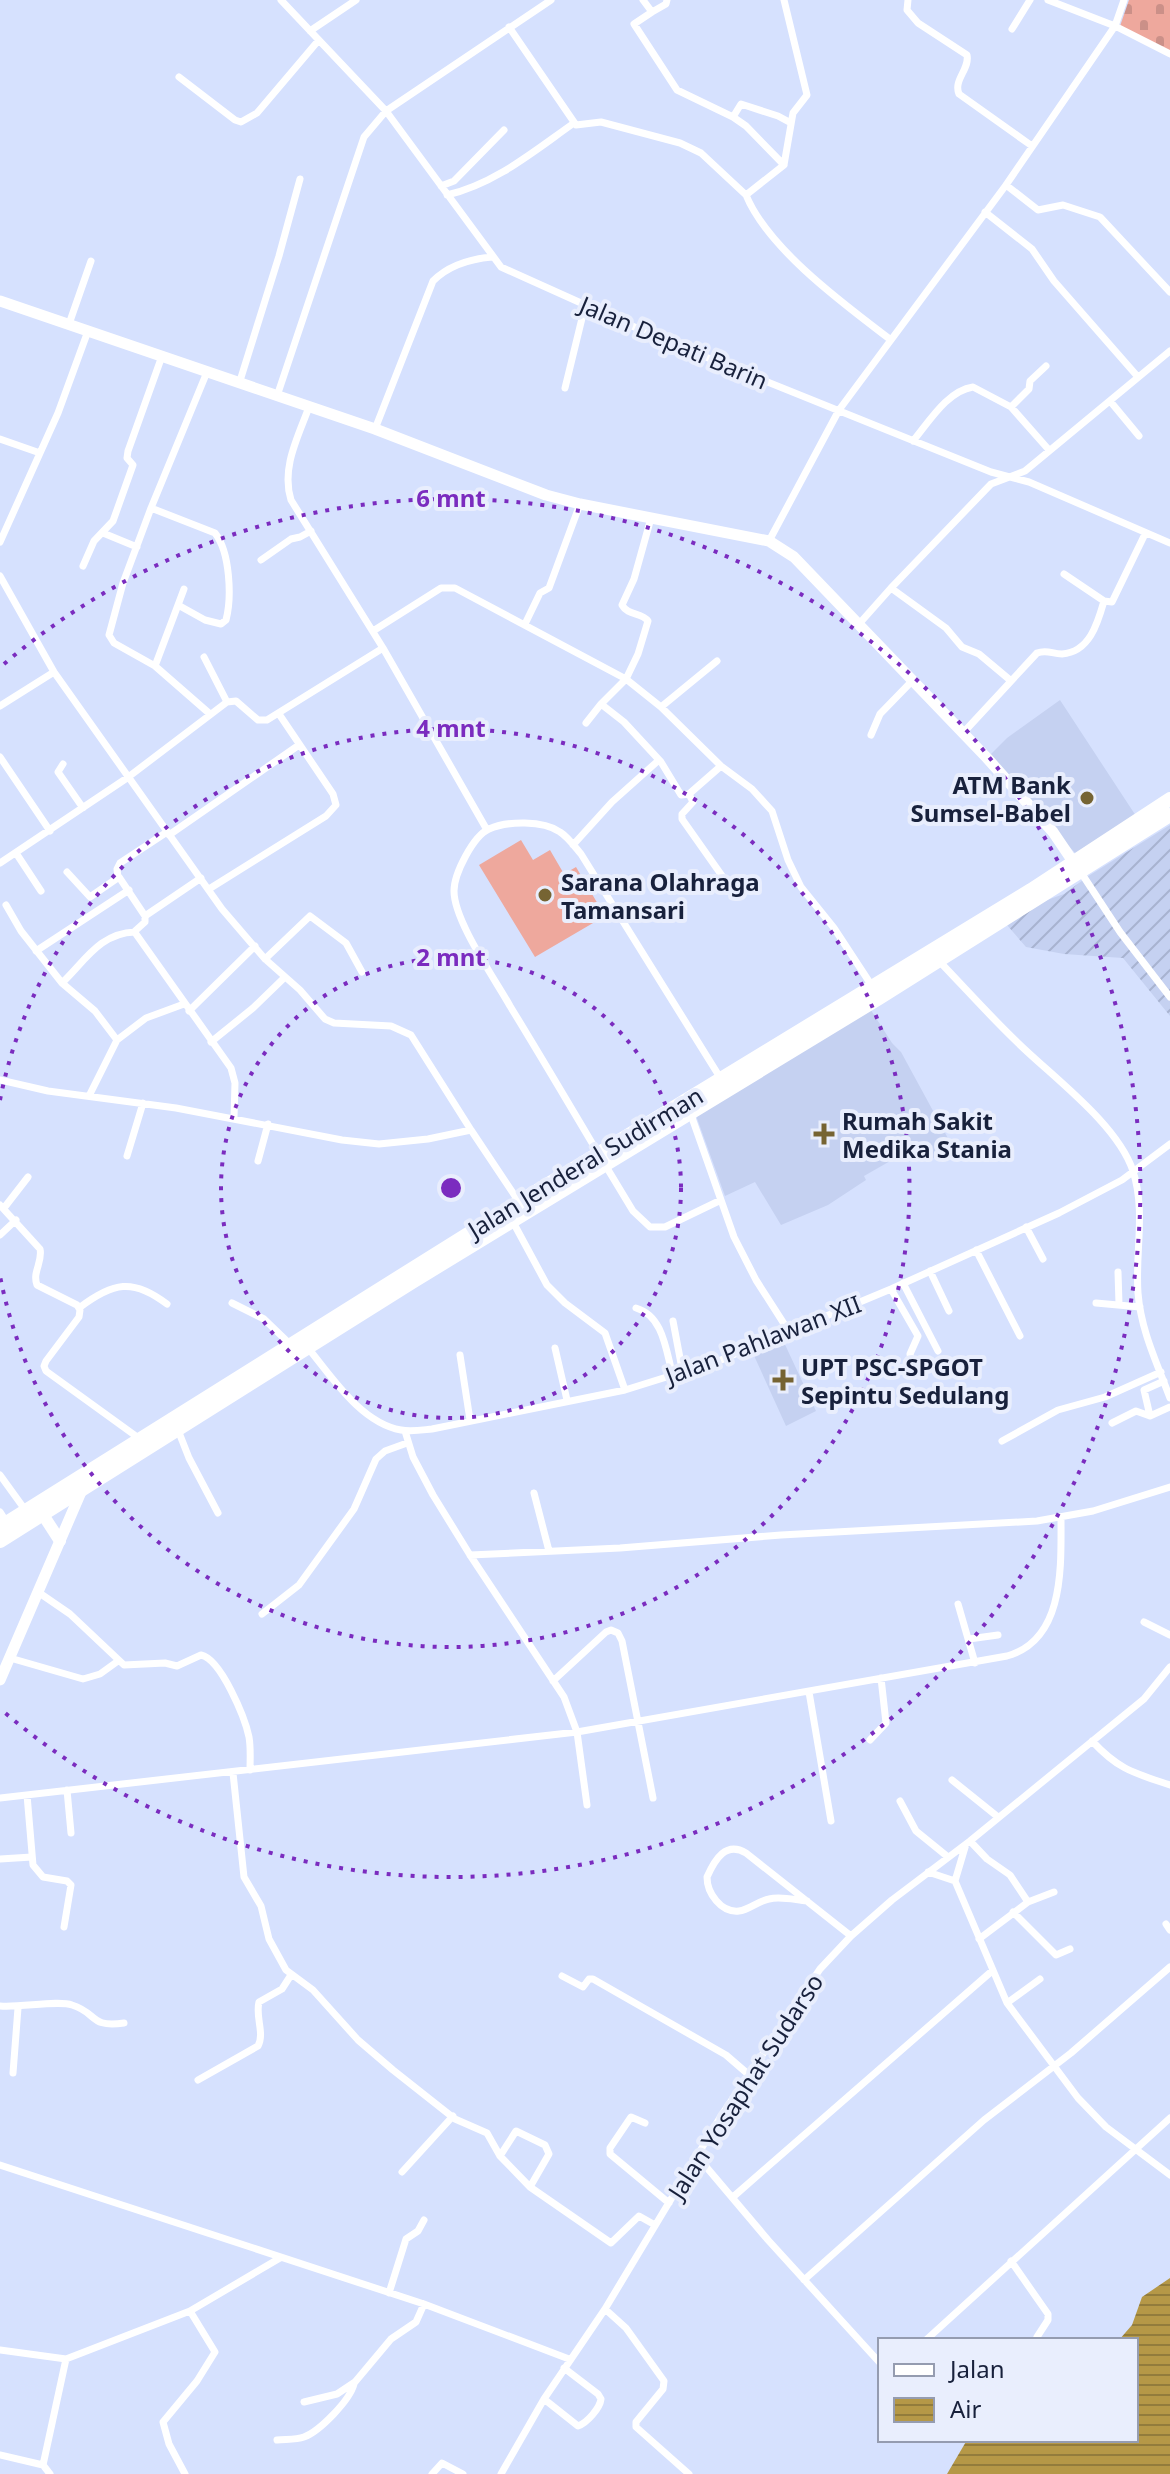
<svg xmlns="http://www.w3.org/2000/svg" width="1170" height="2474" viewBox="0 0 1170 2474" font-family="'Noto Sans',sans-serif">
	<defs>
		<pattern id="industrial-furrows" width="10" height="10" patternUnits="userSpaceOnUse" patternTransform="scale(2)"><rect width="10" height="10" fill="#c5d1f1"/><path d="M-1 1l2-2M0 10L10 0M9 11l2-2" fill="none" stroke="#a8b3d0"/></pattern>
		<pattern id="cemetery-stones" width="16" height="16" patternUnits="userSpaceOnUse" patternTransform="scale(2)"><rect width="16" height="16" fill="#eea89d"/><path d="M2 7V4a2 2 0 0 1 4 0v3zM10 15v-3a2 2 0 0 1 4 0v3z" fill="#cb9088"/></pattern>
		<pattern id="water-rules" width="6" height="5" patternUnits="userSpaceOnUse" patternTransform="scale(2)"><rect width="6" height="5" fill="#b59847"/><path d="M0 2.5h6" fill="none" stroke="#927c3c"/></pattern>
	</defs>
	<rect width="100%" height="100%" fill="#d6e1fe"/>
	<path fill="#c5d1f1" d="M1060 700 1136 816 1076 854 988 757 1007 738Z
		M869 1007 892 1043 901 1052 956 1153 918 1161 899 1156 864 1176 866 1180 828 1205 781 1225 755 1182 725 1196 694 1110Z
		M781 1336 816 1411 786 1426 751 1349Z"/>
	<path fill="url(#industrial-furrows)" d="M1170 825V1016L1123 958 1064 954 1026 947 1007 925 1047 900 1064 894 1090 875Z"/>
	<path fill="#eea89d" d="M521 840 533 860 550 850 564 874 576 867 605 916 535 957 479 865Z"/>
	<path fill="url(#cemetery-stones)" d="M1129 0H1170V54L1119 29Z"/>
	<path fill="url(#water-rules)" d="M1170 2278V2474H947L967 2440H1136V2340H1119L1132 2325 1142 2297Z"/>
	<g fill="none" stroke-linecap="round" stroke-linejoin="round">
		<path stroke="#fff" stroke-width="7" d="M281 0 386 111 501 267 661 339 991 472 1029 482 1170 543
			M643 0 652 12 634 24 677 90 733 117 741 104 778 116 791 123
			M908 0 907 10 918 23 967 55C970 69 953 80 959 94L1032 146
			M1048 0 1115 26 1170 54
			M652 12 666 4 667 0
			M509 27 576 125 601 122 680 143 701 153 746 195 784 165 793 113 807 95 784 0
			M1012 29 1030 0
			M310 31 356 0
			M179 77 235 120 241 122 257 113 318 41
			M733 117 746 126 784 165
			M1006 185 1038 210 1063 205 1100 217 1170 292
			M441 186 454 181 504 130
			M447 195C495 184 534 151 574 123
			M746 195C768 249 845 305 891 340
			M985 212 1032 249 1054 281 1138 377
			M69 324 91 261
			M207 372 151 508 123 583 109 635 114 643 155 666 210 714
			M239 384 279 256 300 179
			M565 388 585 306
			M277 396 364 137 386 111 551 0
			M1110 401 1139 436
			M309 407C298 437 281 468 291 500L383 648 487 830
			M1011 407 1029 389 1030 381 1046 366
			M375 429 433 281C449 265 469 259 492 257
			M0 439 40 453
			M913 441C929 422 947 391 973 387L1011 407 1049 450
			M151 508 215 533C230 552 232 597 226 620L221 624 205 620 178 605 155 666
			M651 518 634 579 622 605C628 616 642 612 648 621L638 654 626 679 601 704 624 722 661 762 681 795 689 794 721 766
			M103 533 137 547
			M769 541 839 410 1006 185 1115 26 1124 0
			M0 542 58 413 88 331
			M261 560 291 539 300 537 311 531
			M83 566 94 541 113 521 133 465 127 458 128 451 162 356
			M1064 574 1104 601 1112 602 1145 534
			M0 576 54 672 222 909 265 959 300 990 325 1019 334 1023 391 1026 411 1035 471 1130
			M891 588 946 628 962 647 979 654 1010 680
			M178 605 184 589
			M525 624 540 593 549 588 580 504
			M859 624 891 588 991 484 1025 471 1170 351
			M373 631 441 588H455L626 679 661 707 721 766 752 789 772 811 788 860 801 887 834 928 872 986
			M204 657 227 702
			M0 706 54 672
			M661 707 717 661
			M586 723 601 704
			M963 733 1037 653C1047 649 1052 654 1062 654 1090 652 1098 622 1104 601
			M871 735 880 714 913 680
			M0 757 50 831
			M63 764 58 772 83 808
			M689 794 693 802 682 814V819L725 880 731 883 744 881
			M169 835 299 745
			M573 845 612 802 659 760
			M16 853 41 891
			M0 863 127 778 227 702 236 701 258 720H267L383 648
			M1080 871 1120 932 1170 997
			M67 872 90 897 119 877 145 916V922L135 931 136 934 231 1068 235 1083 234 1118
			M118 878 117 869 120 863 167 832
			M209 889 326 816 336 805 333 794 279 714
			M6 905 21 931 62 983C85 961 100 933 135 932
			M145 916 201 878
			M36 951 129 890
			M265 959 310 916 346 943 362 972
			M939 961C964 987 989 1015 1015 1040 1051 1076 1117 1123 1133 1171 1146 1211 1135 1252 1138 1293 1141 1331 1157 1363 1170 1398
			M62 983 95 1011 117 1040
			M189 1011 255 946
			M211 1042 253 1008 285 977
			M0 1080 48 1091 176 1108 342 1140 379 1144 428 1139 471 1130 519 1202
			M89 1096 117 1040 146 1018 184 1004
			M690 1112 734 1237 756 1280 788 1330
			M598 1153C569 1104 540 1055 510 1006 495 979 454 921 454 891 454 874 473 836 489 829 507 821 543 820 560 832 568 837 575 847 581 854L721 1079
			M127 1156 143 1103
			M258 1161 268 1124
			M604 1163 633 1211 650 1227H665L719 1201
			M0 1205 40 1249C43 1262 32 1272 37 1285L77 1305 80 1310 79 1317 46 1361 44 1366 46 1371 140 1439
			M4 1208 28 1177
			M513 1222 547 1285 565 1303 605 1333 625 1390
			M1026 1227 1043 1259
			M0 1235 16 1220
			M976 1250 1020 1336
			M930 1271 949 1311
			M1118 1272 1119 1304
			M903 1283 938 1351
			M891 1289 918 1336 910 1354 912 1365
			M232 1303 264 1319 291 1345
			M1096 1303 1140 1307
			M79 1308C113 1282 133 1278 167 1304
			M636 1308C664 1316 666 1352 673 1376
			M673 1321 683 1374
			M308 1348C332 1377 361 1423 401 1430 411 1432 422 1430 432 1429L625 1390 721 1360 891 1289 1059 1213 1122 1180 1170 1144
			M555 1348 567 1400
			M460 1355 470 1420
			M1150 1416 1144 1390 1164 1381
			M1112 1423 1136 1411 1150 1416 1170 1407
			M178 1430 189 1458 218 1513
			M405 1431 413 1457 433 1495 470 1555 564 1697 577 1732 587 1805
			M1002 1441 1058 1410 1105 1397 1161 1372
			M0 1475 26 1511
			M534 1493 549 1551
			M0 1512 7 1523
			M470 1555 620 1548 781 1535 1037 1521 1093 1511 1170 1487
			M38 1592 70 1614 124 1665 165 1663 177 1666 201 1655C221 1659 245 1718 249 1737 251 1749 250 1759 250 1770
			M958 1604 975 1663
			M262 1614 299 1585 354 1509 376 1459 385 1451 407 1443
			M1144 1622 1170 1635
			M969 1639 998 1635
			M10 1658 83 1679 100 1674 118 1661
			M553 1681 606 1632 611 1630 618 1633 622 1641 653 1798
			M809 1692 831 1821
			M870 1740 886 1723 881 1678
			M1092 1741C1119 1770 1134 1773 1170 1785
			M233 1773 244 1877 261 1906 269 1939 286 1970 313 1990 358 2040 393 2070 455 2119 487 2133 500 2156 530 2187 611 2243 639 2216 655 2225
			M952 1780 998 1817
			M67 1790 71 1833
			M27 1795 33 1865 43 1877 67 1881 71 1885 64 1927
			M0 1798 577 1732 1007 1656C1065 1640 1061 1566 1061 1518
			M900 1801 916 1831 948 1857
			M970 1841 987 1859 1010 1875 1028 1902
			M966 1844 955 1881 1007 2003 1078 2098 1106 2127 1170 2175
			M0 1859 32 1857
			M928 1872 955 1881
			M807 1901C795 1900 781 1896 769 1899 758 1901 749 1910 739 1911 721 1913 707 1893 707 1877 715 1859 726 1841 746 1853L851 1936
			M1013 1912 1056 1955 1070 1949
			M1166 1924 1170 1930
			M979 1939 1028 1902 1054 1892
			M562 1976 583 1987 589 1979H593L726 2055 748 2074
			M1007 2003 1040 1979
			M0 2006C19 2008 58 2000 72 2005 98 2013 89 2028 124 2023
			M13 2073 18 2008
			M198 2080 258 2046C265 2033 255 2017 259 2002L282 1989 291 1975
			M645 2123 631 2117 610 2148V2154L669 2203
			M500 2156 516 2131 545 2145 549 2154 530 2187
			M697 2156 768 2240 880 2363
			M0 2165 424 2304 569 2359
			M402 2172 453 2116
			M733 2197 992 1971
			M1011 2261 1048 2314V2320L1037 2337
			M804 2280 984 2120 1071 2053 1170 1967
			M389 2293 406 2239 418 2231 424 2220
			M605 2309 626 2328 664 2381 663 2389 636 2422V2427L689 2474
			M926 2340 1170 2118
			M0 2350 66 2359 190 2311 280 2258
			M544 2399 578 2426C587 2423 600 2408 601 2399L598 2394 564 2368
			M304 2402 337 2394 355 2382 391 2339 416 2322 424 2304
			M277 2440C285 2439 296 2440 304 2437 320 2431 350 2400 354 2384
			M0 2455 43 2465 66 2359
			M43 2465 50 2474
			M185 2474 169 2444 163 2422 197 2381 215 2352 190 2311
			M432 2474 442 2463 463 2474
			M501 2474 544 2399 605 2309 721 2116 820 1969 851 1936 892 1900 970 1841 1144 1699 1170 1667"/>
		<path stroke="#fff" stroke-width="11" d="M0 301 375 429 546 495 580 504 769 541 794 557 987 758 1053 832 1078 869
			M0 1680 81 1492"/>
		<path stroke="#fff" stroke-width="12" d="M38 1507 60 1541"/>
		<path stroke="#fff" stroke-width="14" d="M0 1527 519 1202 1031 890 1170 799
			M0 1541 412 1282 879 998 1170 815"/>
	</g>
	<g fill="none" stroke="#7b2cbf" stroke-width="4" stroke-dasharray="4 8">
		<circle cx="451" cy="1188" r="230"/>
		<path d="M0 1100A459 459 0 1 1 0 1276"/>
		<path d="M4 664A689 689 0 1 1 4 1712"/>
	</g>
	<g fill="#766433" stroke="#e9eefd" stroke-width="3">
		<circle cx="1087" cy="798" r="8"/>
		<circle cx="545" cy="895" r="8"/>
		<path d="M820 1122h8v8h8v8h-8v8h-8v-8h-8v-8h8z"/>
		<path d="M779 1368h8v8h8v8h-8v8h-8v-8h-8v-8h8z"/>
	</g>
	<g text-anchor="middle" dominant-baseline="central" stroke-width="8" stroke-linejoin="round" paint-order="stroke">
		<g font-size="24" fill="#18213c" stroke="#e9eefd">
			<text transform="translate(674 342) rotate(23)">Jalan Depati Barin</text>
			<text transform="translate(585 1162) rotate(-31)">Jalan Jenderal Sudirman</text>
			<text transform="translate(763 1339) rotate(-21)">Jalan Pahlawan XII</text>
			<text transform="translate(745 2086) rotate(-57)">Jalan Yosaphat Sudarso</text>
		</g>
		<g font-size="24" font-weight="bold" fill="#18213c" stroke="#e9eefd" text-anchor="start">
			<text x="1071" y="784" text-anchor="end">ATM Bank<tspan x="1071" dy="28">Sumsel-Babel</tspan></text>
			<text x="561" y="881">Sarana Olahraga<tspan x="561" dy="28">Tamansari</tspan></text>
			<text x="842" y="1120">Rumah Sakit<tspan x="842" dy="28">Medika Stania</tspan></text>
			<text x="801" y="1366">UPT PSC-SPGOT<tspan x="801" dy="28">Sepintu Sedulang</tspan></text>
		</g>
	</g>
	<circle cx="451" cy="1188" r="12" fill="#7b2cbf" stroke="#e9eefd" stroke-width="4"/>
	<g font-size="24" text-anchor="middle" font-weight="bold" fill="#7b2cbf" stroke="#e9eefd" stroke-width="8" stroke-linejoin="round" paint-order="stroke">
		<text x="451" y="507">6 mnt</text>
		<text x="451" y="737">4 mnt</text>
		<text x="451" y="966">2 mnt</text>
	</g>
	<rect x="878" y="2338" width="260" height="104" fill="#e9eefd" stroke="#959cb0" stroke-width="2"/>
	<rect x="894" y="2364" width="40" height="12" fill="#ffffff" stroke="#959cb0" stroke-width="2"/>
	<text x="950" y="2378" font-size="24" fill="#18213c">Jalan</text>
	<rect x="894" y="2398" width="40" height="24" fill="url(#water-rules)" stroke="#959cb0" stroke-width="2"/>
	<text x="950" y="2418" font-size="24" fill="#18213c">Air</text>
</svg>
